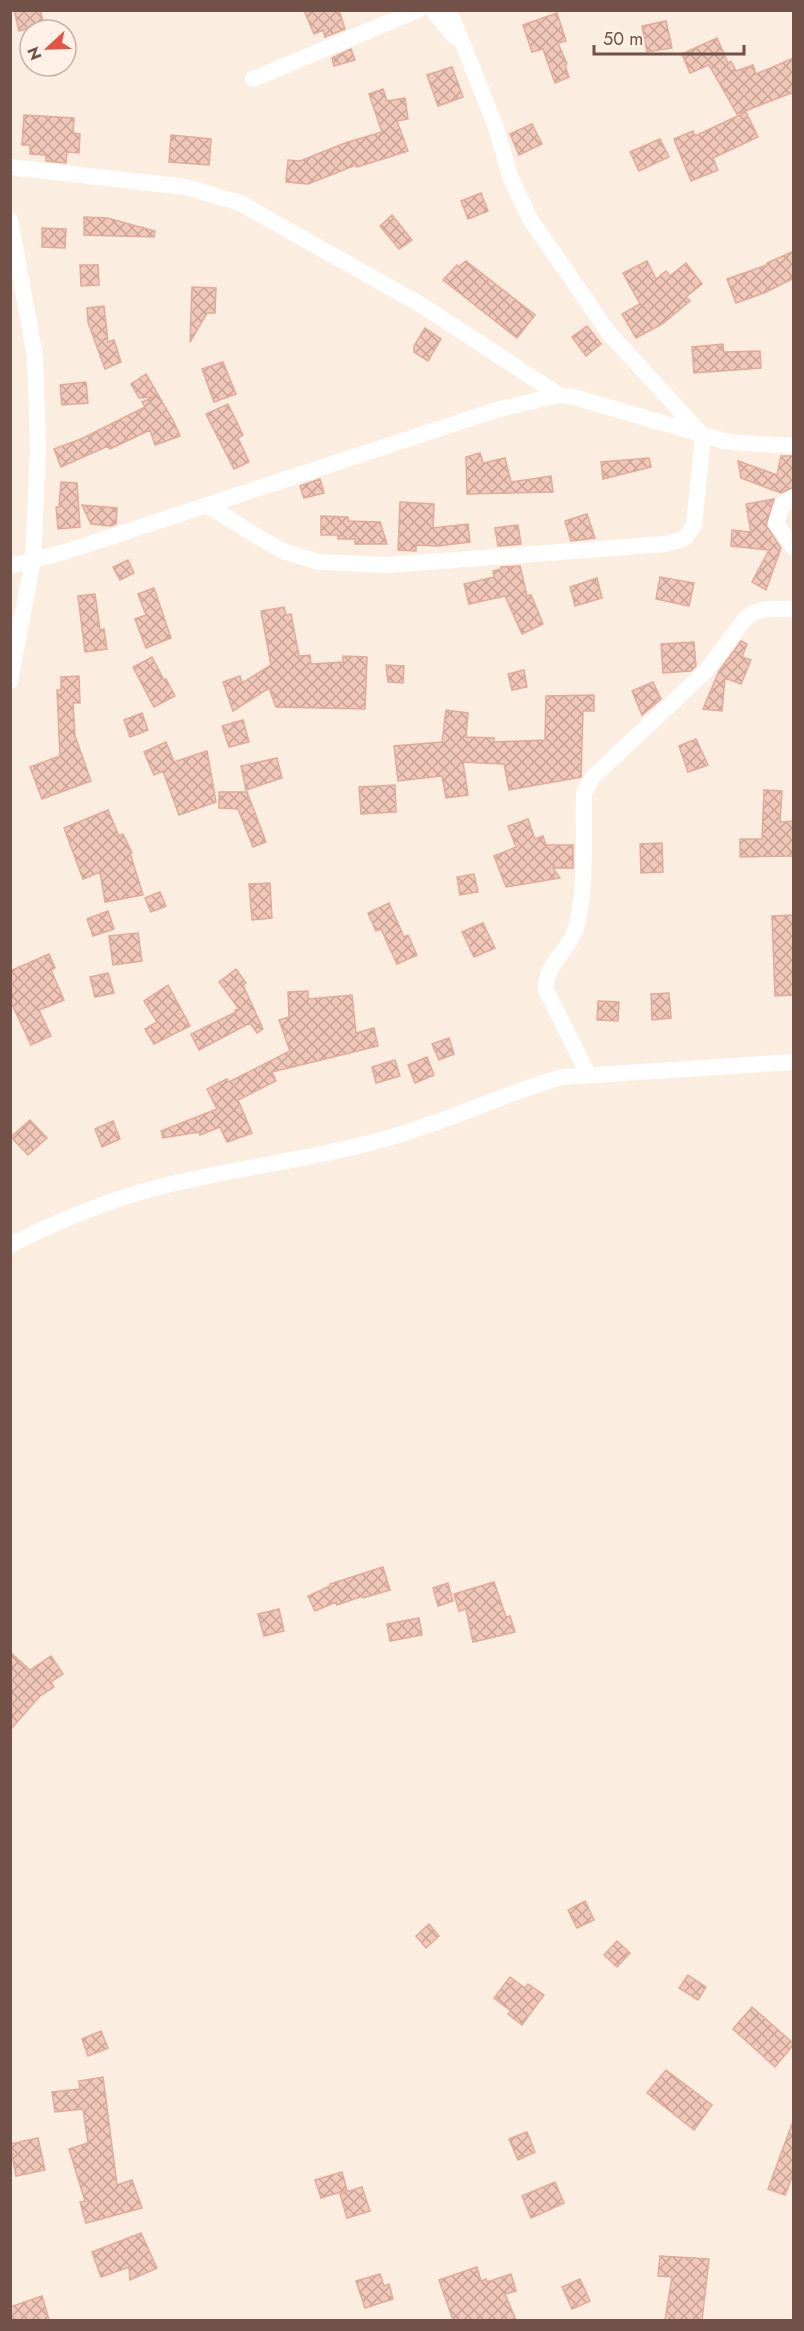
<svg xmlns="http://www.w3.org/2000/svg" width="804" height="2331" viewBox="0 0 804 2331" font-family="Jost,sans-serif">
	<defs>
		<pattern id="building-cross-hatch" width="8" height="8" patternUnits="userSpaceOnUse" patternTransform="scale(1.5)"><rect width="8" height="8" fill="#f0c7b8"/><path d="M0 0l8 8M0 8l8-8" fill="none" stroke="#c7a498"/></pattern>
	</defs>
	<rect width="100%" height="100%" fill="#fbeddf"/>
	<path fill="url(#building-cross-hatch)" stroke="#e2ab99" stroke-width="1.5" d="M14 10H40L44 24 19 31Z
		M304 10H339L345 29 325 37 323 30 314 34Z
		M557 13 566 41 558 43 567 64 565 65 569 77 555 83 543 49 532 52 523 25Z
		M666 21 672 48 647 52 642 26Z
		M717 38 728 63 731 61 736 71 753 65 756 74 794 58V92L737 114 709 65 690 73 682 54Z
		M351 49 355 60 334 66 332 58Z
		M452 67 463 97 438 106 427 75Z
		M383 89 387 101 405 98 408 119 397 121 408 151 357 167 356 165 308 184 286 182 288 160 300 161 345 143 382 132 369 94Z
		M746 112 758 137 713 158 718 170 691 181 674 139 693 131 695 136Z
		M24 115 74 118 73 133 80 134 79 153 67 152 66 163 46 161V155L30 154V145H22Z
		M532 124 542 144 519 155 510 134Z
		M171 135 211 139 209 165 169 162Z
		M660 139 669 157 639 171 630 152Z
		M481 193 488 211 468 219 461 201Z
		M392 215 412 240 399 249 380 226Z
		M84 217 107 218 155 231 154 237 84 235Z
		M42 228 66 229 65 248 42 247Z
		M794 251V278L764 293 736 303 727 279 767 265V263Z
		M466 261 535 315 517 338 443 280 457 265 458 267Z
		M647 261 656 279 666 271 670 276 686 263 702 284 686 297 690 301 662 324 636 338 622 314 640 304 623 273Z
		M80 265H98L99 285 81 286Z
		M192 287 216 288 215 313H207L190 342Z
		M104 306 108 342 114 340 121 362 105 369 88 322 87 308Z
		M587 326 601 344 586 356 572 337Z
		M425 328 441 339 428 361 414 352V346Z
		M723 344 724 352 760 351 761 368 694 373 692 347Z
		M223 362 236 394 214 402 202 369Z
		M146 374 174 422 180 436 155 445 150 430 110 449 108 446 61 467 54 449 81 439 145 407 142 402 154 397 139 398 131 384Z
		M86 382 88 403 62 405 60 385Z
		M228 404 243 435 238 438 249 462 234 469 206 414Z
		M480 453 483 463 505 458 511 482 551 476 553 492 467 494 466 457Z
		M781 456H794V487L781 493 741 478 738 461 777 475Z
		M649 458 651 467 603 479 601 462Z
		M320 479 324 493 304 498 300 486Z
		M61 482 77 483 80 527 58 529 56 507H59Z
		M774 499 766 525 781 548 766 590 752 582 769 550 731 546 732 530 751 532 746 504Z
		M400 502 434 504 433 528 468 524 470 542 438 546 416 545V551L398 550Z
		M82 505 117 508 116 524 111 526 91 524Z
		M587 514 595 538 571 541 565 521Z
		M321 516 348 517V521L380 522 387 544H355V539H338V535H321Z
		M518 525 521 544 498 546 495 528Z
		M128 560 134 573 120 580 113 567Z
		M520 566 527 596 531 595 543 624 522 634 505 596 469 604 464 584 494 577 493 571 501 569V567Z
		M660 577 694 583 689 606 656 599Z
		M597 578 602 598 575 606 570 587Z
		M154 588 171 638 146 648 135 619 146 615 138 594Z
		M95 594 100 630 104 629 107 649 85 652 78 596Z
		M284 607 286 615 291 614 299 656 310 655 311 664 343 662V656L367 657 365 709 276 707 269 688 233 711 223 682 240 676 242 683 271 665 261 611Z
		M741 641 747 644 742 657 751 660 741 684 725 678 722 711 703 709 719 671Z
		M694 642 696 666 691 671 663 673 661 644Z
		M152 657 164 680 166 679 175 696 154 707 133 667Z
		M386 665 404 666 403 683 388 682Z
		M524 670 527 687 512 690 508 674Z
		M79 676 80 703H73L75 736 91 781 42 799 30 767 60 756 57 690H61V677Z
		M653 682 661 699 642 715 632 691Z
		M594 695V711H583L581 777 509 790 504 764 463 762 468 795 446 798 442 776 398 781 394 746 442 742 446 710 468 713 466 737 494 738V742L545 740 546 696Z
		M142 713 148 730 130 737 124 720Z
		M243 720 249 742 229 747 222 726Z
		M696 739 708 765 688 772 679 746Z
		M166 742 174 762 207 751 216 802 179 815 163 771 154 775 144 752Z
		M277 758 282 778 246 790 241 766Z
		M395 785 396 812 361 814 359 787Z
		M764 790 782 791 780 822 794 821V856L740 857V839H762Z
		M219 792H247L266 842 253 847 238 809 219 808Z
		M108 810 119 836 123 834 132 853H130L143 895 105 902 100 872 83 879 64 828Z
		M528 819 535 839 543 836 546 845H573V868H553L560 878 506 887 494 856 516 847 508 826Z
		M662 843 663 872 641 873 640 844Z
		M474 874 478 892 460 895 457 877Z
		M270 883 272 918 252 920 249 884Z
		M160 892 166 906 151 912 145 898Z
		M389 903 404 937 408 935 417 955 397 964 381 929 376 931 368 913Z
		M108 911 114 929 93 936 87 919Z
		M794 915V995L775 996 772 916Z
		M483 923 495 948 474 957 462 932Z
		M138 933 142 961 113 965 109 936Z
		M49 954 55 968 51 970 64 1000 39 1010 51 1036 31 1045 10 1000V971Z
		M236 969 246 983 243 985 263 1029 257 1033 250 1023 199 1050 191 1034 236 1012 235 1010 239 1009 219 982Z
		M108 973 114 993 95 997 90 977Z
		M168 985 190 1026 154 1044 145 1029 157 1022 144 1001Z
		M308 991V999L352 995 356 1033 374 1028 378 1046 272 1072 276 1081 238 1100 252 1133 227 1142 220 1127 200 1135 199 1132 163 1138 161 1131 217 1109 207 1089 227 1079 229 1082 290 1051 279 1020 289 1017 288 992Z
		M669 993 671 1018 652 1020 651 994Z
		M598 1001 619 1002 618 1021 597 1020Z
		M449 1038 454 1054 439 1060 432 1044Z
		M427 1057 434 1075 415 1083 408 1065Z
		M395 1060 400 1076 376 1083 372 1067Z
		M30 1120 47 1138 28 1155 11 1137Z
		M113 1121 120 1139 102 1147 95 1129Z
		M383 1567 390 1590 363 1598V1596L337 1605 336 1602 315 1611 308 1596 330 1586V1584Z
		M494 1582 506 1617 510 1616 515 1632 473 1642 466 1609 459 1611 454 1594Z
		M448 1583 453 1601 438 1606 433 1588Z
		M279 1609 284 1631 264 1636 258 1614Z
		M419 1618 422 1635 390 1641 387 1624Z
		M10 1652 30 1670 51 1656 63 1674 51 1682 54 1687 40 1696 10 1730Z
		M585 1901 594 1920 577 1928 568 1910Z
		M429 1924 439 1936 426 1948 416 1936Z
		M617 1941 630 1953 617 1967 604 1955Z
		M688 1975 706 1987 698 2000 679 1988Z
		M510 1977 525 1988 528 1984 544 1995 522 2025 508 2014 511 2011 494 1998Z
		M752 2007 794 2044 775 2067 733 2029Z
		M101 2031 108 2048 88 2056 82 2039Z
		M666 2070 712 2105 694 2130 647 2093Z
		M103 2077 117 2185 132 2180 142 2208 86 2223 80 2202 85 2201 69 2149 88 2143 83 2109 55 2112 52 2092 80 2089 79 2081Z
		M792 2124H794V2172L785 2195 768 2189Z
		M527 2132 535 2152 518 2160 509 2139Z
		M38 2138 45 2170 16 2176 10 2144Z
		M342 2172 347 2190 321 2198 315 2180Z
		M555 2182 564 2203 531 2218 522 2196Z
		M362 2187 370 2211 347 2218 340 2194Z
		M141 2233 157 2268 130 2280 129 2267 101 2277 92 2252Z
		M660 2256 709 2259 702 2320H665L672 2277 658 2276Z
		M477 2267 481 2281 486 2279 487 2282 511 2274 516 2291 505 2294 516 2320H453L439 2280Z
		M380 2274 384 2286 389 2284 393 2299 365 2308 356 2281Z
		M580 2279 590 2301 572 2309 562 2287Z
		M42 2296 49 2320H10V2307Z"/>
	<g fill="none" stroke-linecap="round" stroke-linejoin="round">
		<path stroke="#fff" stroke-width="16" d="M432 10 455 37
			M253 79 418 10
			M10 167 186 187 240 203 423 306 559 395
			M10 220 35 356 38 449 33 560 10 681
			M794 497 782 505 776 524 794 548
			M207 505 258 537 285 552 319 562 388 565 665 544 684 539 694 526 703 436 609 333 530 219 510 176 496 127 449 10
			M10 566 65 552 496 410 559 395 574 397 728 442 794 446
			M588 1074 546 990C544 965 569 951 576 928 587 889 583 834 584 793L592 778 706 671 745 619C759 606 776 609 794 609
			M10 1245C60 1220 118 1196 172 1184 246 1166 322 1158 395 1136 451 1120 505 1093 562 1077L794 1062"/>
	</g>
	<rect width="804" height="2331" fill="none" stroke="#715148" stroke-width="24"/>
	<g transform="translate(48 48) rotate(248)"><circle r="28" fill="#fff1e5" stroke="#c6b1a6" stroke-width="1.5"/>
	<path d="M0-4.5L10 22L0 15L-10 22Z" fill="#e35446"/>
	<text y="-9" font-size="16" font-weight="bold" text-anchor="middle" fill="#715148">N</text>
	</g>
	<path d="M594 45v9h150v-9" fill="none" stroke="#715148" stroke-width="3"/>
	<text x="603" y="45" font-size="18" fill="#715148" stroke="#fff1e5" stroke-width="4.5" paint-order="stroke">50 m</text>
</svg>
